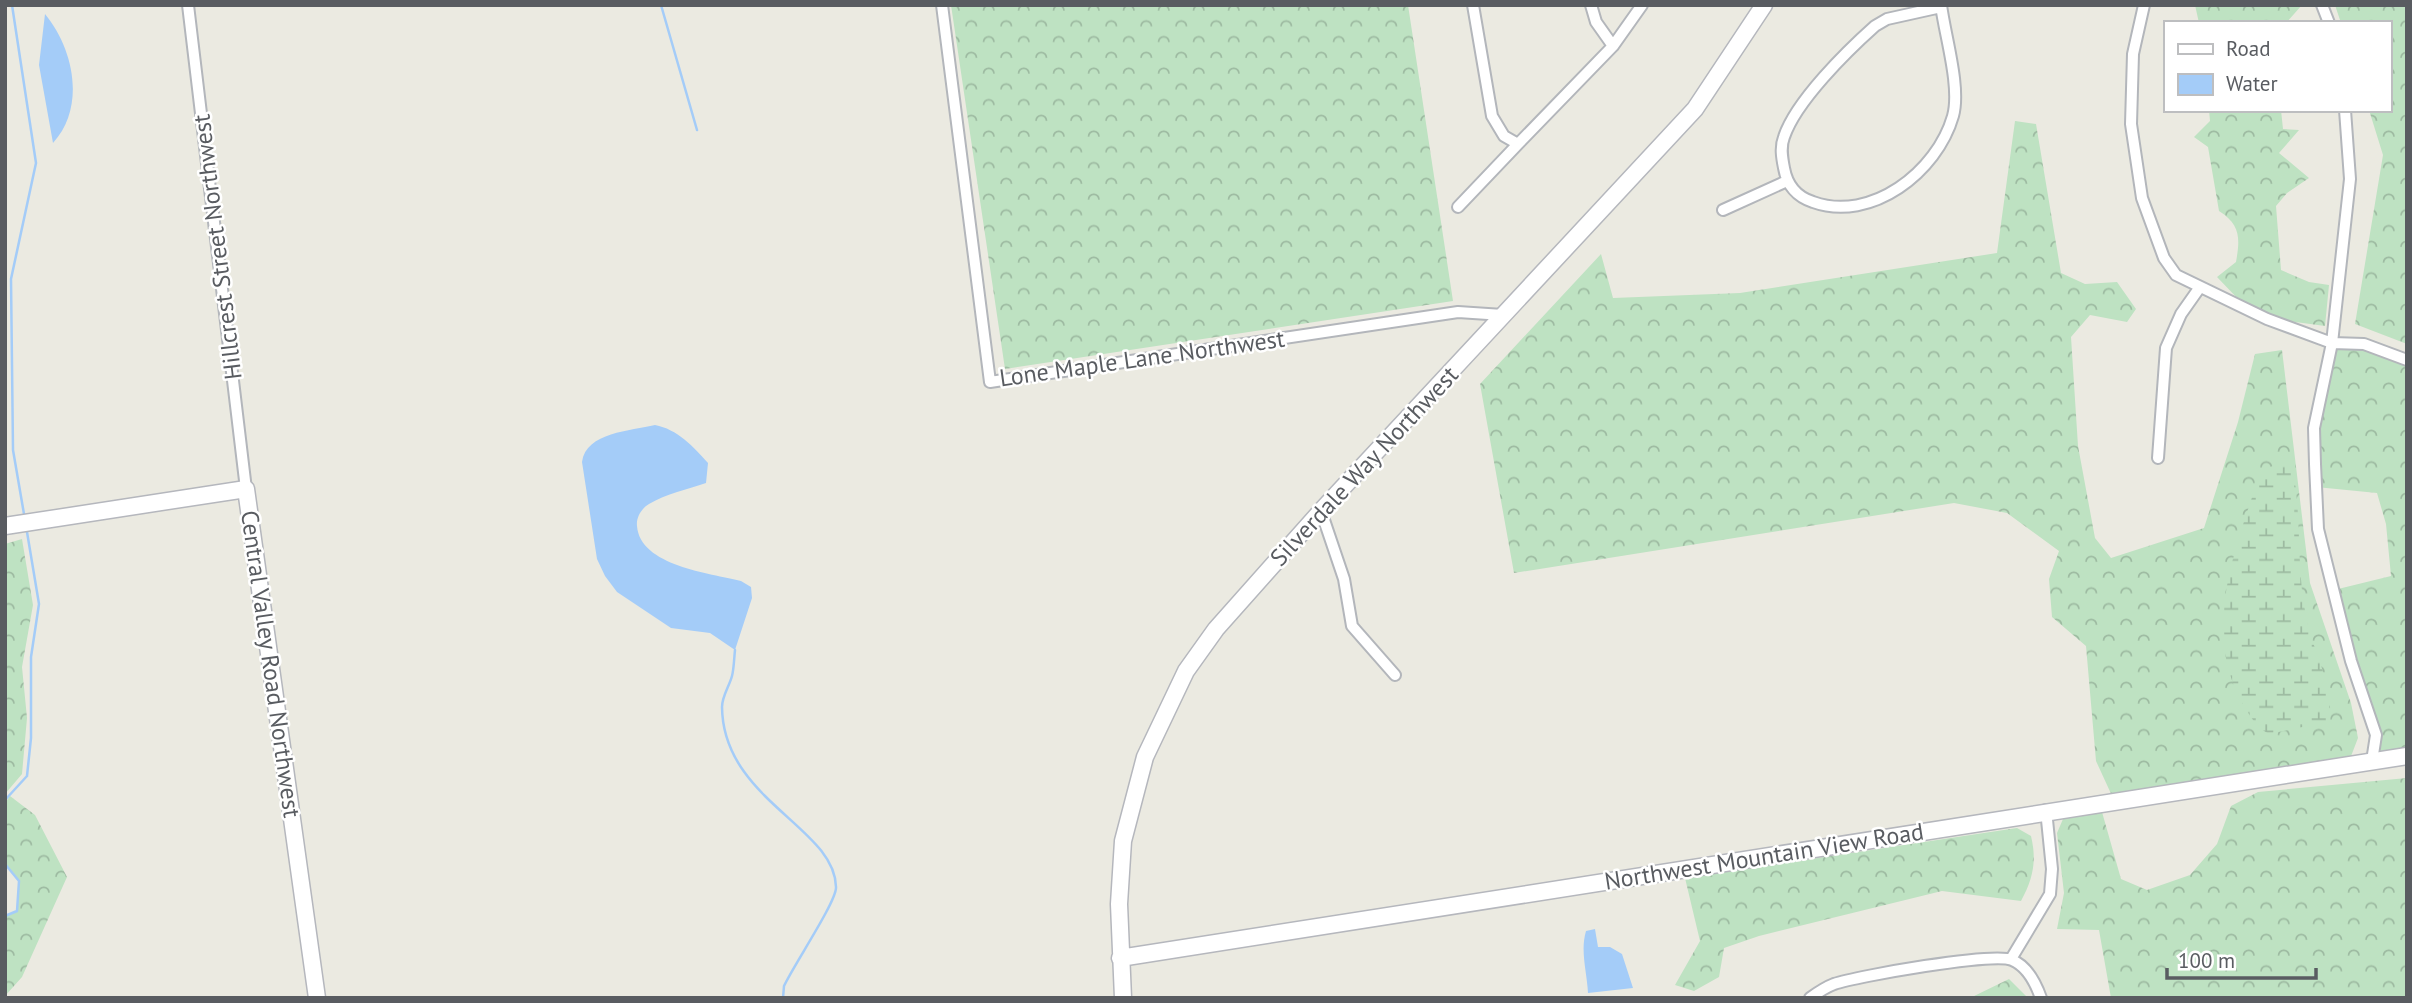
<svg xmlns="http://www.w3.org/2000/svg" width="2412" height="1003" viewBox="0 0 2412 1003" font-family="'PT Sans',sans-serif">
	<defs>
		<pattern id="forest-crowns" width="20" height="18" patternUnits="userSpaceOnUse" patternTransform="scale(1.75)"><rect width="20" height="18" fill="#bee2c2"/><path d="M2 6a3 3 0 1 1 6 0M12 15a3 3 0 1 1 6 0" fill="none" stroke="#9dbaa1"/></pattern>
		<pattern id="wetland-marsh" width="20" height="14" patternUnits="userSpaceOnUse" patternTransform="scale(1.75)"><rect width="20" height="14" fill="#bee2c2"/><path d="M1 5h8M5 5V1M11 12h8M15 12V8" fill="none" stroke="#9dbaa1"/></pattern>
	</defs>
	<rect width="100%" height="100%" fill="#ebeae1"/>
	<path fill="url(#forest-crowns)" d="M951 5H1408L1453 301 1005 369Z
		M2195 5H2302L2286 23H2199Z
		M2335 5H2407V344L2355 324 2383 155 2369 110H2389V23H2341Z
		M2209 110H2281L2283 129 2299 130 2279 153 2309 178 2287 193 2276 206 2281 270 2309 282 2329 285 2325 326 2288 321 2240 301 2217 277 2236 262C2240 239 2241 225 2219 211L2208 147 2194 137 2210 121Z
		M2015 121 2036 124 2061 273 2085 284 2117 282 2136 309 2127 322 2090 315 2071 337 2078 446 2095 538 2111 558 2204 528 2238 422 2255 354 2282 350 2310 583 2351 703 2358 738 2348 764 2113 798 2096 761 2086 646 2052 617 2049 579 2059 551 2007 513 1954 503 1514 573 1480 384 1601 254 1613 298 1740 293 1997 253Z
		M2332 343 2364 344 2407 360V756L2372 761 2376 735 2338 589 2391 576 2386 524 2377 493 2316 487 2314 428Z
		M22 539 33 605 22 667 27 718 22 774 5 794V544Z
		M2407 778V998H2111L2099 930 2057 929 2064 893 2057 833 2063 819 2102 812 2121 879 2147 890 2190 875 2217 844 2231 806 2258 792Z
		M10 796 35 815 67 877 22 977 5 996V916L17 911 19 881 5 864V803Z
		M2017 828 2031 836C2037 861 2033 879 2021 901L1942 891 1759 936 1724 948 1719 977 1694 991 1675 985 1700 941 1685 878Z
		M2009 979 2028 998H1970Z"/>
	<path fill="url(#wetland-marsh)" d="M2282 463 2293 470C2302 518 2296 568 2306 616 2313 654 2333 680 2330 721L2269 734C2255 726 2250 716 2242 702 2200 628 2238 543 2261 470Z"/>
	<path fill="#a4ccf8" d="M45 14C74 49 86 107 53 143L39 65Z
		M655 425C677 429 694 447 708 463L706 483C688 489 666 494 649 504 642 508 636 517 637 526 640 566 710 573 741 581L751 587 752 598 735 650 710 633 671 628 617 592 605 576 597 559 582 462C586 432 631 431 655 425Z
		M1595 929 1598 947H1610L1622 954 1633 988 1588 993C1587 972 1580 951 1586 931Z"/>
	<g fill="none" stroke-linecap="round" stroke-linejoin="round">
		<path stroke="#a4ccf8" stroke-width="2.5" d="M12 5 36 163 11 279 13 450 24 514
			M661 5 697 130
			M735 650C734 659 734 668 732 676 729 687 722 696 722 707 723 800 835 827 836 887 837 901 793 966 784 986L783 998
			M5 800 27 776 31 738V657L39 604 27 532
			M5 864 19 881 17 911 5 916"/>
		<g stroke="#b3b6bb" stroke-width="14">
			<path id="street" d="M188 5 246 489
				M942 5 990 382 1458 312 1503 315
				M1473 5 1492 116 1504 136 1518 144 1613 46 1642 5
				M1591 5 1596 22 1613 46
				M1941 5C1945 36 1961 87 1953 116 1937 172 1871 223 1813 202 1797 197 1787 185 1784 168 1782 158 1780 147 1784 137 1796 101 1847 51 1875 26L1887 19 1941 7
				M2144 5 2133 54 2131 124 2142 198 2164 258 2176 275 2267 319 2332 343 2364 344 2407 360
				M2322 5 2329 23
				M2345 110 2350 179 2332 343 2314 428 2315 464 2318 529 2351 661 2376 735 2372 761
				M1458 207 1518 144
				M1723 210 1787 181
				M2158 458 2166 348 2181 314 2200 287
				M1321 511 1344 579 1352 626 1395 675
				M2011 959 2050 894 2052 869 2046 810
				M1810 998C1817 993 1826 987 1834 984 1858 976 1993 952 2012 960 2027 966 2036 984 2041 998"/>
		</g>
		<g stroke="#b5b7bd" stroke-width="19">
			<path id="secondary" d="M5 526 246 489 317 998
				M1120 958 2407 756
				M1123 998 1119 904 1123 841 1145 757 1186 671 1216 629 1321 511 1695 109 1764 5"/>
		</g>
		<use href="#street" stroke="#fff" stroke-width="10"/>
		<use href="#secondary" stroke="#fff" stroke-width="16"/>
	</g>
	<g text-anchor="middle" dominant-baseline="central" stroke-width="5" stroke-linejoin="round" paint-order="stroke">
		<g font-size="24" fill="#595c61" stroke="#fff">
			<text transform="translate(217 247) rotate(-97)">Hillcrest Street Northwest</text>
			<text transform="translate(1142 358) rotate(-8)">Lone Maple Lane Northwest</text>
			<text transform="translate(1364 466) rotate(-47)">Silverdale Way Northwest</text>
			<text transform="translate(271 664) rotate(82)">Central Valley Road Northwest</text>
			<text transform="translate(1764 856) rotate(-9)">Northwest Mountain View Road</text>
		</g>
	</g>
	<rect width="2412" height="1003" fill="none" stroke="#595c61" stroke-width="14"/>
	<rect x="2164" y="21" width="228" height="91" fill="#ffffff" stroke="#bdbec0" stroke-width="2"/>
	<rect x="2178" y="44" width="35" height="10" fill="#ffffff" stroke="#bdbec0" stroke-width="2"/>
	<text x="2226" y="56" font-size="21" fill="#595c61">Road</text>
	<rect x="2178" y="74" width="35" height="21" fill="#a4ccf8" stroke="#bdbec0" stroke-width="2"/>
	<text x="2226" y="91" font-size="21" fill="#595c61">Water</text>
	<path d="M2167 968v10h149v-10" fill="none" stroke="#595c61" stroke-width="3.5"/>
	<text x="2178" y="968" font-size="21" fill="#595c61" stroke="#ffffff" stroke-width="5" paint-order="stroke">100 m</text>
</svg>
